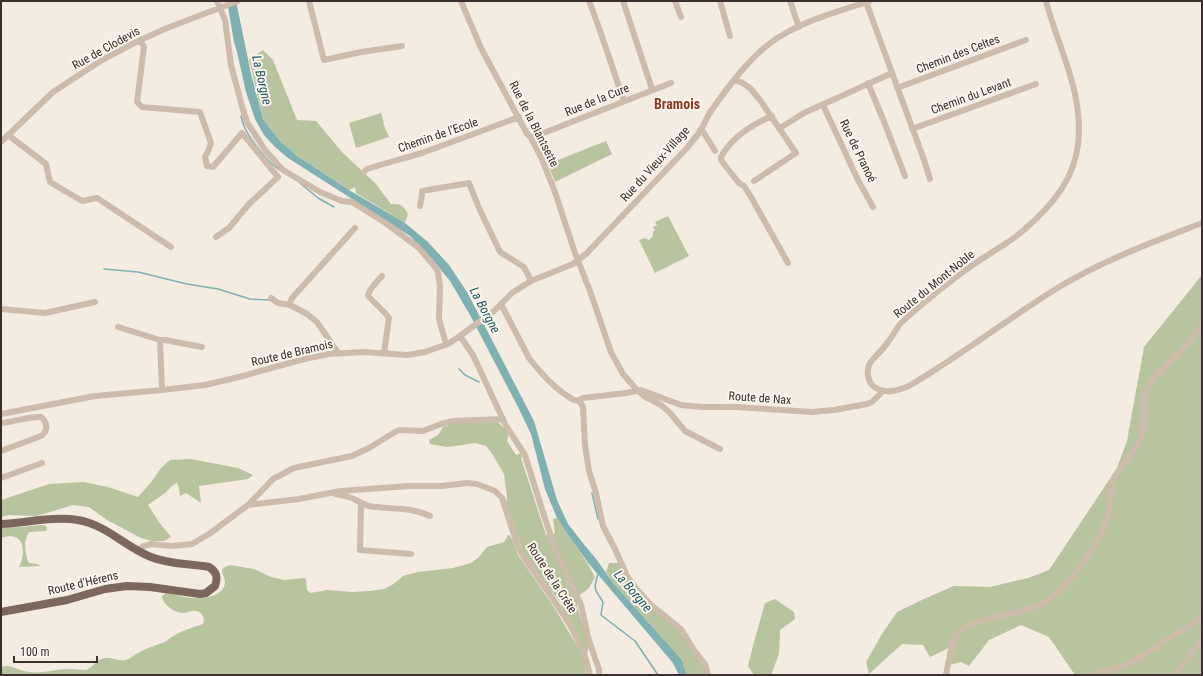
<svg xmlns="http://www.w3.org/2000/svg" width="1203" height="676" viewBox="0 0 1203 676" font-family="'Roboto Condensed',sans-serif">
	<rect width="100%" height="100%" fill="#f4ebe1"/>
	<path fill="#b8c4a0" d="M263 50 273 60 297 120 316 121 342 152 376 184 391 204C402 204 403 205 408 214L405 223 356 193 355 187 349 190 297 156 282 143 271 130 263 119 249 59Z
		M381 113 384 123H383L389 137 356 148 349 123Z
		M606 141 612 154 555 182 548 164Z
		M668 216 689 256 655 273 639 240 645 238 649 240 653 236V232L655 230 653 227 657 225 655 222Z
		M1202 275V675H1075L1049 637 1021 625 989 640 969 666 961 662 949 665 953 646 930 657 923 645 902 644 869 674 866 662 882 634 897 612 926 598 954 586 990 587 1028 578 1049 570 1117 468 1127 441 1144 347Z
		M498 422 509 433 507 441 516 455 521 453 522 457 521 458 546 535H550L555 533 553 519 557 518C569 538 585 556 595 577L589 588 577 597V606L589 646 586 659 564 615 561 603 542 580 527 559 521 546 506 505 507 497 504 474 491 452 486 446 475 443 455 446 446 447 430 444 429 440 438 435 443 427 454 423Z
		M191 459 238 468 253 475 248 479 199 486 201 503 186 493 180 496 179 488 177 483 173 485 165 493 148 505 159 522 171 537 164 541H152L141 538 107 520 89 507 73 505 37 516 9 515 1 517V500L49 484 84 482 108 487 138 497 152 481 161 468 170 460Z
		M42 525 46 526 47 528 46 531 29 532C23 539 25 555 29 563L37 564 41 566 19 567C27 551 24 530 1 538V528L20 527Z
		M508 535H509L512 539 518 555 554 607 582 654 584 659 586 675H1V667C10 664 15 669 24 671 41 675 53 669 70 669 75 669 80 670 85 670 93 669 96 659 105 658 112 657 119 662 126 660 132 658 136 653 142 651 149 647 157 645 165 642 168 640 171 637 175 635 184 630 194 627 203 624 206 616 200 609 192 611 189 611 186 613 183 613 175 613 162 604 162 596L166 593C173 593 178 596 184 597 195 599 213 599 221 591 223 589 225 585 225 582 225 578 222 574 222 570L223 568 230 565 254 569 271 577 284 580 304 578 306 579 307 590 310 593 328 590 352 592 370 591 384 589 392 585 403 576 418 572 453 568 471 563 479 557 487 547 504 542Z
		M609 563H622L634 586 681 629 708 675H687L682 660 613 583 606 572Z
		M775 599 794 612 795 619 780 630 779 654 771 675H754L748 666 754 642 765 603Z"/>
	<path fill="#7fb0b2" d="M227 1H236L251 74 263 119 271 130 282 143 297 156 349 190 405 223 428 242 449 265 467 292 534 421 557 500 568 524 586 547 597 560 613 583 682 660 687 675H679L673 663 589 564 566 532 557 518 545 489 531 434 518 407 470 315 450 281 433 260 410 236 288 158 275 147 264 135 255 119 246 92 237 52 234 42Z"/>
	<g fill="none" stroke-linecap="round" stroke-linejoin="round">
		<path stroke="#7fb0b2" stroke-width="1.5" d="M241 116C242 120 243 124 245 128 250 139 269 164 280 170
			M300 183 318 198 334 207
			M104 269 138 272 187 284 218 289 250 299 269 300
			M459 369 465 375 479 382
			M592 493 598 519
			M598 573 595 586 596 591 603 602 601 615 635 641 658 675"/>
		<path stroke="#cdbbac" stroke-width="6" d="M217 1 225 20 231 65 243 110 247 122 265 150 283 170 320 192 342 201 352 202 387 224 419 248 435 267 438 272 440 286 439 319 446 344
			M309 1 324 60 361 52 402 46
			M461 1 481 48 526 132 531 138 541 157 555 192 575 253 590 291 611 352 623 374 637 390 644 396 661 405 670 413 685 431 720 449
			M589 1C602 34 612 67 624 101
			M623 1 652 89
			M675 1 681 17
			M720 1 730 36
			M790 1 799 27
			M1046 1C1057 43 1078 82 1079 126 1080 166 1063 193 1036 219 1027 227 1018 236 1008 242 995 251 982 258 970 267 958 275 947 284 936 293 925 302 912 312 902 322 896 328 893 336 888 342 884 348 879 353 874 358 864 368 866 385 880 390 889 393 898 390 907 387 959 357 1007 319 1059 287 1104 260 1153 242 1202 223
			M866 2 923 157 930 179
			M140 40 144 47 137 102 142 107 200 112 211 143 209 149 205 157 207 166 213 167 242 133 278 177 249 204 229 228 216 237
			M734 80 741 82 750 88 760 100 796 153 754 181
			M868 83 885 124 905 176
			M897 88 1026 40
			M823 105 858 180 873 207
			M780 128 804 113 892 73
			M912 129 1036 84
			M700 130 704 133 715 151
			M8 135 46 164 50 182 82 201 97 198 171 247
			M531 138 671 83
			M1 142 53 92 102 60 134 43 167 28 238 1
			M721 157V160L734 177 739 183 744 186 751 197 788 263
			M721 157C732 137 751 125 772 116
			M364 172 367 169 380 165 422 153 519 117
			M420 206 422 195V191L469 183 479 208 500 252 524 267 531 281
			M382 276C377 282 369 288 368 296L386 314 389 318 384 353
			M271 298 278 303 290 305 307 314 317 322 338 353
			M501 304 529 358C539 371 549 383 563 393 566 395 570 398 574 400 577 401 580 400 583 398L626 393 641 390 681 405 702 407H736L812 412 834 410 867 404 872 402 880 394
			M289 305 292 298 355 228
			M1 309 45 313 95 302
			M118 327 160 340
			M460 336 473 355 506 426 525 455 539 500 555 549 581 605 588 637 595 658 599 669V675
			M162 390 160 340H165L202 347
			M579 400 583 407 585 445 589 471 596 493 603 526 615 549 627 576 634 586 650 604 681 629 686 637 694 650 705 664 708 675
			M1 414 95 396 162 390 205 385 239 377 304 359 329 354 364 352 407 355 425 352 448 344 460 336 494 311 512 293 523 286 531 281 573 264 586 254 688 147C692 141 697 136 701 130 704 124 707 117 711 111 728 87 746 62 769 44 798 22 836 12 870 1
			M1 423C15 422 28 416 41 417 48 423 48 431 41 436L1 451
			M1 478 42 463
			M333 493C338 495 344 496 349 497 355 499 362 504 369 506 390 510 409 506 430 516
			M361 503 360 550 411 554
			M248 505 273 479 294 468 352 456 369 448 395 432 400 430 423 431 441 424 453 421 503 419
			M138 550 144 546 151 544 172 546 192 544 209 534 248 505 299 499 340 491 409 486H442L467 483 477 484 495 491 502 498 518 547 525 559 557 605 570 625 584 653 590 675
			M946 675C949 662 950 645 958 634 968 620 1009 615 1026 610 1040 606 1054 597 1064 586 1079 571 1102 538 1108 517 1111 506 1109 488 1114 478 1115 475 1119 471 1121 468 1128 459 1137 449 1141 438 1147 418 1139 403 1151 382L1192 339 1202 325
			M1093 675 1124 666 1139 658 1202 617
			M1175 675 1202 640"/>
		<path stroke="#7d675c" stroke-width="8" d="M1 524C26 523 53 516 78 520 107 525 125 547 151 557 170 565 189 563 209 567 217 572 218 577 215 586L206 593 200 594 150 587 127 586 105 589 67 600 1 612"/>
	</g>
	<g text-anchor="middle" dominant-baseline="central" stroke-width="4" stroke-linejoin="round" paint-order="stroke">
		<g font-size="12" fill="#3b302b" stroke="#fbf5ee">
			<text transform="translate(106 48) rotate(-29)">Rue de Clodevis</text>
			<text transform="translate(958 54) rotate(-21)">Chemin des Celtes</text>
			<text transform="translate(971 96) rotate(-20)">Chemin du Levant</text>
			<text transform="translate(597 100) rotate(-22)">Rue de la Cure</text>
			<text transform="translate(534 124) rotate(63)">Rue de la Blantsette</text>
			<text transform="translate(438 135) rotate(-19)">Chemin de l'Ecole</text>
			<text transform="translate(858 151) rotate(64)">Rue de Pranoé</text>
			<text transform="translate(655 164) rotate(-48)">Rue du Vieux-Village</text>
			<text transform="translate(934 284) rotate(-39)">Route du Mont-Noble</text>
			<text transform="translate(292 353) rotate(-13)">Route de Bramois</text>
			<text transform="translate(760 398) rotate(4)">Route de Nax</text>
			<text transform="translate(552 578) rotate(57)">Route de la Crête</text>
			<text transform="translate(83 583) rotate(-13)">Route d'Hérens</text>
		</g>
		<g font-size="13" font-style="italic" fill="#1f5a5e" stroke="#fbf5ee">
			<text transform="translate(262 80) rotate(77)">La Borgne</text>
			<text transform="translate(485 310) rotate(62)">La Borgne</text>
			<text transform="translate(633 591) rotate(49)">La Borgne</text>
		</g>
		<g font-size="14" font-weight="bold" fill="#8c3b22" stroke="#fbf5ee">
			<text x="677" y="104">Bramois</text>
		</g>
	</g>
	<rect width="1203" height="676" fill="none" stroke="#3b302b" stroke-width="4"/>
	<path d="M14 656v6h83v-6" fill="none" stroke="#3b302b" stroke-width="2"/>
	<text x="20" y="656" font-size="12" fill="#3b302b" stroke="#fbf5ee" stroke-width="3" paint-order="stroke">100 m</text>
</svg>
